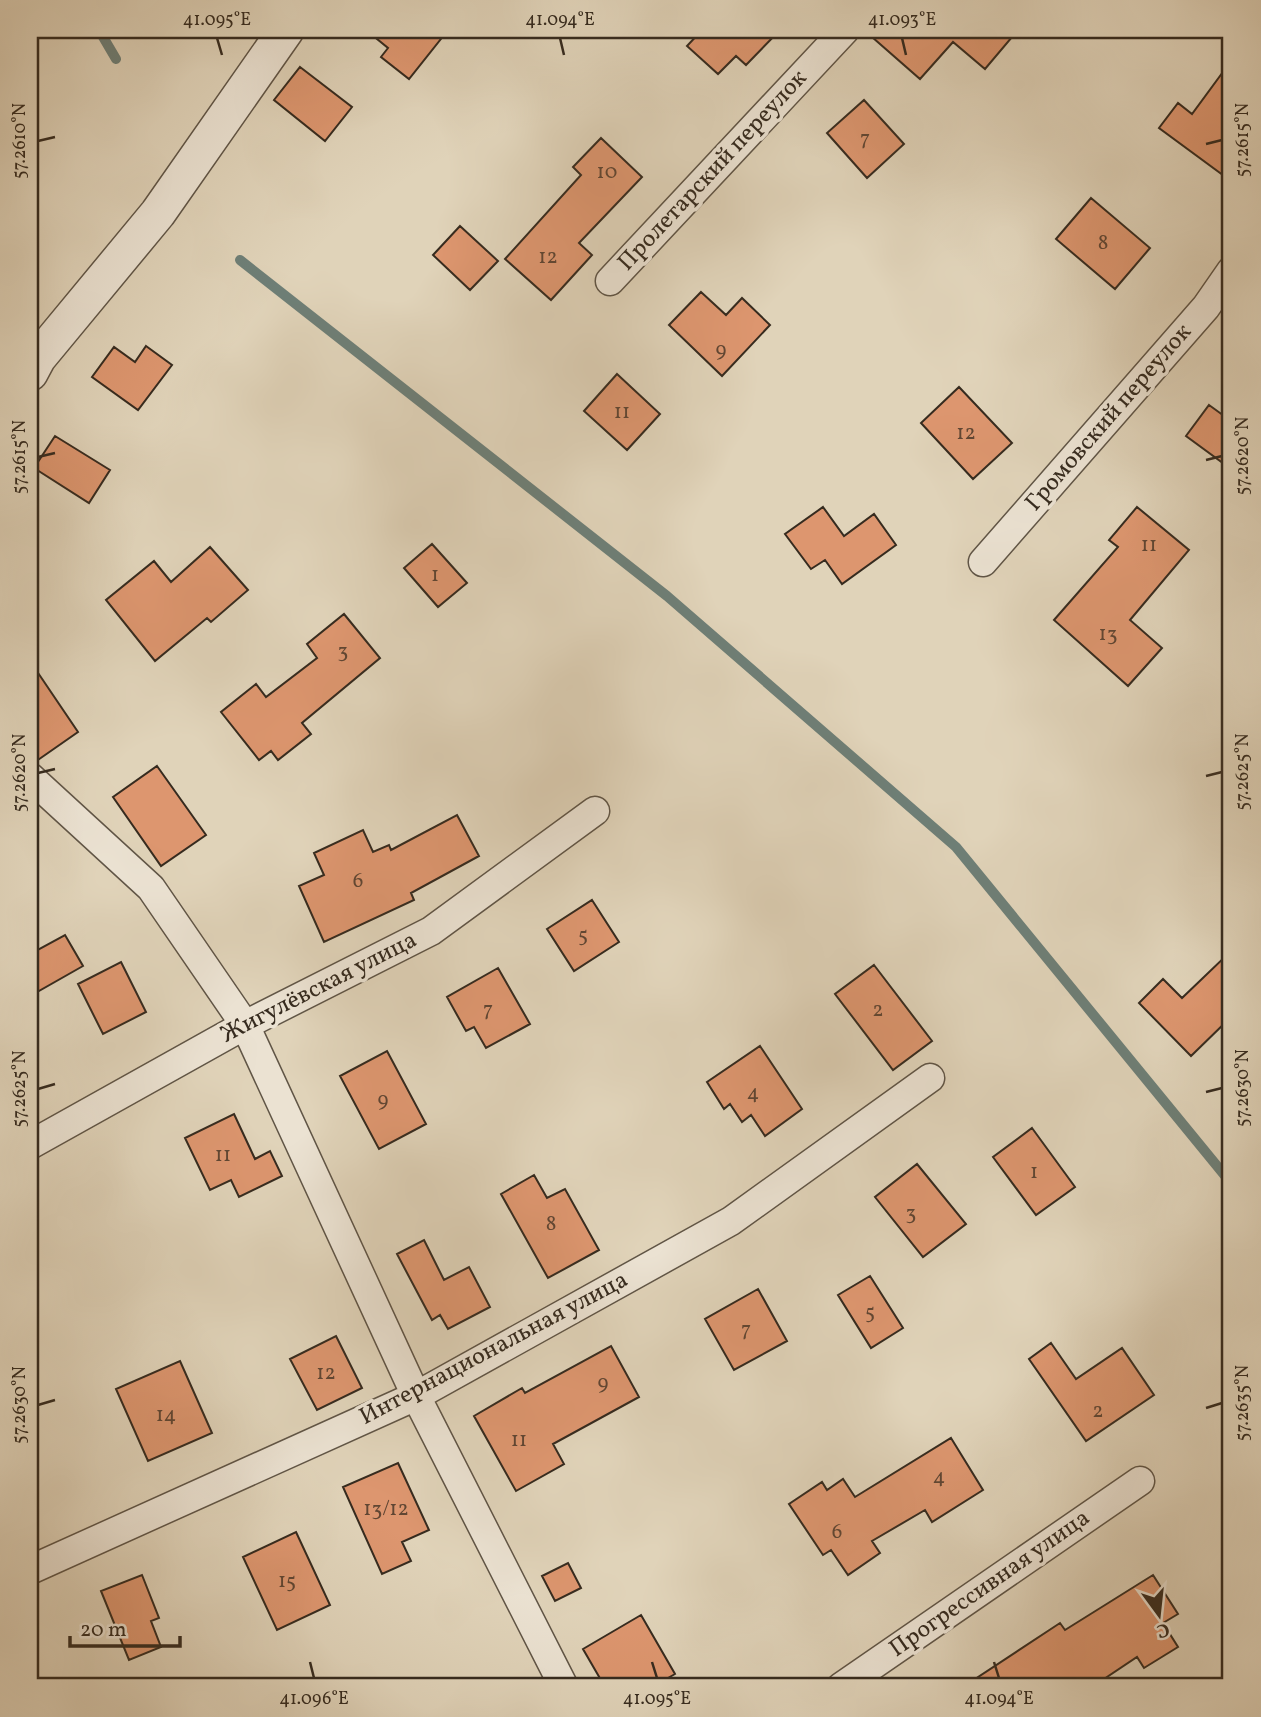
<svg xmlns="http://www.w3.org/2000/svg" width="1261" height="1717" viewBox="0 0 1261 1717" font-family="Vollkorn,serif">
	<rect width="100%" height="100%" fill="#e0d3b9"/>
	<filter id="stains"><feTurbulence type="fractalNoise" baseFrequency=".00286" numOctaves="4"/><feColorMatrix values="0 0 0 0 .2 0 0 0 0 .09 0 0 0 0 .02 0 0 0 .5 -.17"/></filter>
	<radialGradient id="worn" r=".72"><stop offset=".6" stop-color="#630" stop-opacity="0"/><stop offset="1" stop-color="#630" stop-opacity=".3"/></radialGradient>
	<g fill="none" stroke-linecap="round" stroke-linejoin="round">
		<path stroke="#6e7f77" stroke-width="10" d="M99 30 116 59
			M240 260 667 596 956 847 1231 1183"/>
	</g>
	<path fill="#dd966f" stroke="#362b1f" stroke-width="2" d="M366 30H448L409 79 381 57 388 48Z
		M702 30H780L746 65 736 56 718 74 687 46Z
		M864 30H1018L985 69 953 42 920 79Z
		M1231 61V181L1159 128 1178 103 1192 114Z
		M300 67 352 107 325 141 274 100Z
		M864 100 904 144 867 178 827 133Z
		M601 138 642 177 579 243 592 255 551 300 505 259 581 175 573 167Z
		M1091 198 1150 248 1115 289 1056 239Z
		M460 226 498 261 470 290 433 255Z
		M701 292 726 315 742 298 770 325 722 376 669 325Z
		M146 346 172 365 138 410 92 377 114 347 135 362Z
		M617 374 660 414 627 450 584 411Z
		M959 387 1012 443 973 479 921 423Z
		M1209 405 1231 421V469L1186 436Z
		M55 436 110 470 89 503 34 468Z
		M823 507 844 536 874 514 896 545 842 584 825 560 811 569 785 534Z
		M1137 507 1189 550 1130 620 1162 648 1128 686 1054 620 1118 547 1109 540Z
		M432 544 467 583 438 607 404 568Z
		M210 547 248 590 211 622 207 618 155 661 106 600 154 561 171 582Z
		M344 614 380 658 302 723 311 734 278 760 271 751 259 760 221 712 256 684 266 697 317 658 307 644Z
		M30 661 78 732 35 762 30 761Z
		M157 766 206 835 161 866 113 797Z
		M457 815 479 856 411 893 414 900 324 942 299 886 324 875 314 853 363 830 373 852 389 845 391 850Z
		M592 900 619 942 574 971 547 929Z
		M65 935 83 966 30 996V954Z
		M1231 951V1017L1191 1056 1139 1003 1163 979 1182 998Z
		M121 962 146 1012 103 1034 78 984Z
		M874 965 932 1041 893 1070 835 994Z
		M498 968 530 1024 486 1048 474 1027 466 1031 447 997Z
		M760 1046 802 1109 765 1136 751 1115 742 1122 730 1104 724 1109 707 1082Z
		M387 1051 426 1124 379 1149 340 1076Z
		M234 1114 255 1159 270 1151 282 1176 239 1197 231 1180 210 1190 185 1138Z
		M1032 1128 1075 1187 1036 1215 993 1157Z
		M917 1164 966 1224 923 1257 875 1197Z
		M534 1175 547 1198 565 1189 599 1250 548 1278 501 1194Z
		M424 1240 444 1280 469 1267 490 1307 448 1329 440 1315 432 1320 397 1254Z
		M870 1276 903 1328 871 1348 838 1295Z
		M758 1289 787 1341 734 1370 705 1319Z
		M336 1336 362 1388 317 1410 290 1359Z
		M1051 1343 1076 1379 1122 1348 1154 1395 1086 1441 1029 1359Z
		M611 1346 639 1397 553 1444 564 1464 516 1491 474 1416 522 1388 525 1393Z
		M180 1361 212 1433 148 1461 116 1389Z
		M951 1438 983 1490 932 1522 925 1510 872 1541 880 1553 848 1575 831 1550 823 1555 789 1504 822 1482 827 1490 843 1479 855 1497Z
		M398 1463 429 1530 402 1542 411 1561 382 1574 343 1487Z
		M296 1532 330 1605 277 1630 243 1557Z
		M568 1563 581 1588 555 1601 542 1576Z
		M142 1575 159 1618 151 1621 161 1647 129 1660 101 1591Z
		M1153 1575 1178 1614 1163 1623 1178 1647 1144 1668 1137 1657 1092 1687H963L1060 1623 1065 1630Z
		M641 1615 675 1674 652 1687H605L583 1649Z"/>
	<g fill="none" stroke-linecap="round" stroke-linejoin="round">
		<g stroke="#605546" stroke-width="31">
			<path id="minor" d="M610 281 845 30
				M983 562 1206 307 1231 271
				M30 777 151 888 245 1025 416 1396 564 1687
				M30 1145 245 1025 431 931 595 811
				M30 1570 416 1396 731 1221 930 1078
				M841 1687 1140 1481"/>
		</g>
		<g stroke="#605546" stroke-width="38">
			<path id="tertiary" d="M30 373 38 358 158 213 286 30"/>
		</g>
		<use href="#minor" stroke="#ebe2d2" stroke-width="28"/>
		<use href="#tertiary" stroke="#ebe2d2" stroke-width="35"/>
	</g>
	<path fill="none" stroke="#362b1f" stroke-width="2.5" d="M217 38 222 55M560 38 564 55M902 38 906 55M38 141 55 137M1206 144 1222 140M38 457 55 453M1206 460 1222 456M38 773 55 769M1206 776 1222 772M38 1089 55 1084M1206 1092 1222 1088M38 1405 55 1400M1206 1408 1222 1403M310 1662 314 1678M652 1662 657 1678M994 1662 999 1678"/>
	<g text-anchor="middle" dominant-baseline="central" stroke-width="7" stroke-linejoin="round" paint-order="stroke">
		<g font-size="21" fill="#604633">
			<text x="865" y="139">7</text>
			<text x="607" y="172">10</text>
			<text x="1103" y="243">8</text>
			<text x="548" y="257">12</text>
			<text x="721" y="350">9</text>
			<text x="622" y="412">11</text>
			<text x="966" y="433">12</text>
			<text x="1149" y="545">11</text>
			<text x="435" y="575">1</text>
			<text x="1108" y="634">13</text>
			<text x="343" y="651">3</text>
			<text x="358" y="881">6</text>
			<text x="583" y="935">5</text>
			<text x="488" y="1010">7</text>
			<text x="878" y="1010">2</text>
			<text x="753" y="1093">4</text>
			<text x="383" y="1100">9</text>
			<text x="223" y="1155">11</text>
			<text x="1034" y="1172">1</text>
			<text x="911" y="1213">3</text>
			<text x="551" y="1224">8</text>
			<text x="870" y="1312">5</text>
			<text x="746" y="1330">7</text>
			<text x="326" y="1373">12</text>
			<text x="603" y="1383">9</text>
			<text x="1098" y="1411">2</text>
			<text x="166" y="1415">14</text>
			<text x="519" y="1440">11</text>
			<text x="939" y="1477">4</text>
			<text x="386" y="1509">13/12</text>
			<text x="837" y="1532">6</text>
			<text x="287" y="1581">15</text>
		</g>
		<g font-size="24" fill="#362b1f" stroke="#ebe2d2">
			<text transform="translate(713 171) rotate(-47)">Пролетарский переулок</text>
			<text transform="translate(1109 418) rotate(-49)">Громовский переулок</text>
			<text transform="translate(319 988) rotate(-27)">Жигулёвская улица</text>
			<text transform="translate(494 1349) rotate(-28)">Интернациональная улица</text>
			<text transform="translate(990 1584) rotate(-35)">Прогрессивная улица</text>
		</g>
	</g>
	<rect width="1261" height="1717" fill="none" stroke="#e0d3b9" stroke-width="77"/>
	<g transform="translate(1159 1615) rotate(165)" stroke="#ebe2d2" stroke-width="5" paint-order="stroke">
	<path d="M0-5L12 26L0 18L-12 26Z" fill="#362b1f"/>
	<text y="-10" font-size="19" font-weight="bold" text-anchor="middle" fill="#362b1f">С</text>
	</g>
	<path d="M70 1636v10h110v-10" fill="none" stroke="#362b1f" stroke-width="3.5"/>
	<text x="80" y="1636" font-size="21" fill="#362b1f" stroke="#ebe2d2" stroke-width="5" paint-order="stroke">20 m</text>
	<rect x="38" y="38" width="1184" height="1640" fill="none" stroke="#362b1f" stroke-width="2.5"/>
	<g font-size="18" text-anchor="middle" fill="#362b1f">
		<text x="217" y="25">41.095°E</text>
		<text x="560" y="25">41.094°E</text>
		<text x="902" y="25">41.093°E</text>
		<text transform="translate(1242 140) rotate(-90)" y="6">57.2615°N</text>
		<text transform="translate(19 141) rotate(-90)" y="6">57.2610°N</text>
		<text transform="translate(1242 456) rotate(-90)" y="6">57.2620°N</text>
		<text transform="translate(19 457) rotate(-90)" y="6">57.2615°N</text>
		<text transform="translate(1242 772) rotate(-90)" y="6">57.2625°N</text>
		<text transform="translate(19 773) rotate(-90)" y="6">57.2620°N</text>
		<text transform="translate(1242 1088) rotate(-90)" y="6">57.2630°N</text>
		<text transform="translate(19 1089) rotate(-90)" y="6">57.2625°N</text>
		<text transform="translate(1242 1403) rotate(-90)" y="6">57.2635°N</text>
		<text transform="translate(19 1405) rotate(-90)" y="6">57.2630°N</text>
		<text x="314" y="1704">41.096°E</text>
		<text x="657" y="1704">41.095°E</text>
		<text x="999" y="1704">41.094°E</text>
	</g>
	<rect width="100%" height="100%" filter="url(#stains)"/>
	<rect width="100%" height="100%" fill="url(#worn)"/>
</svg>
